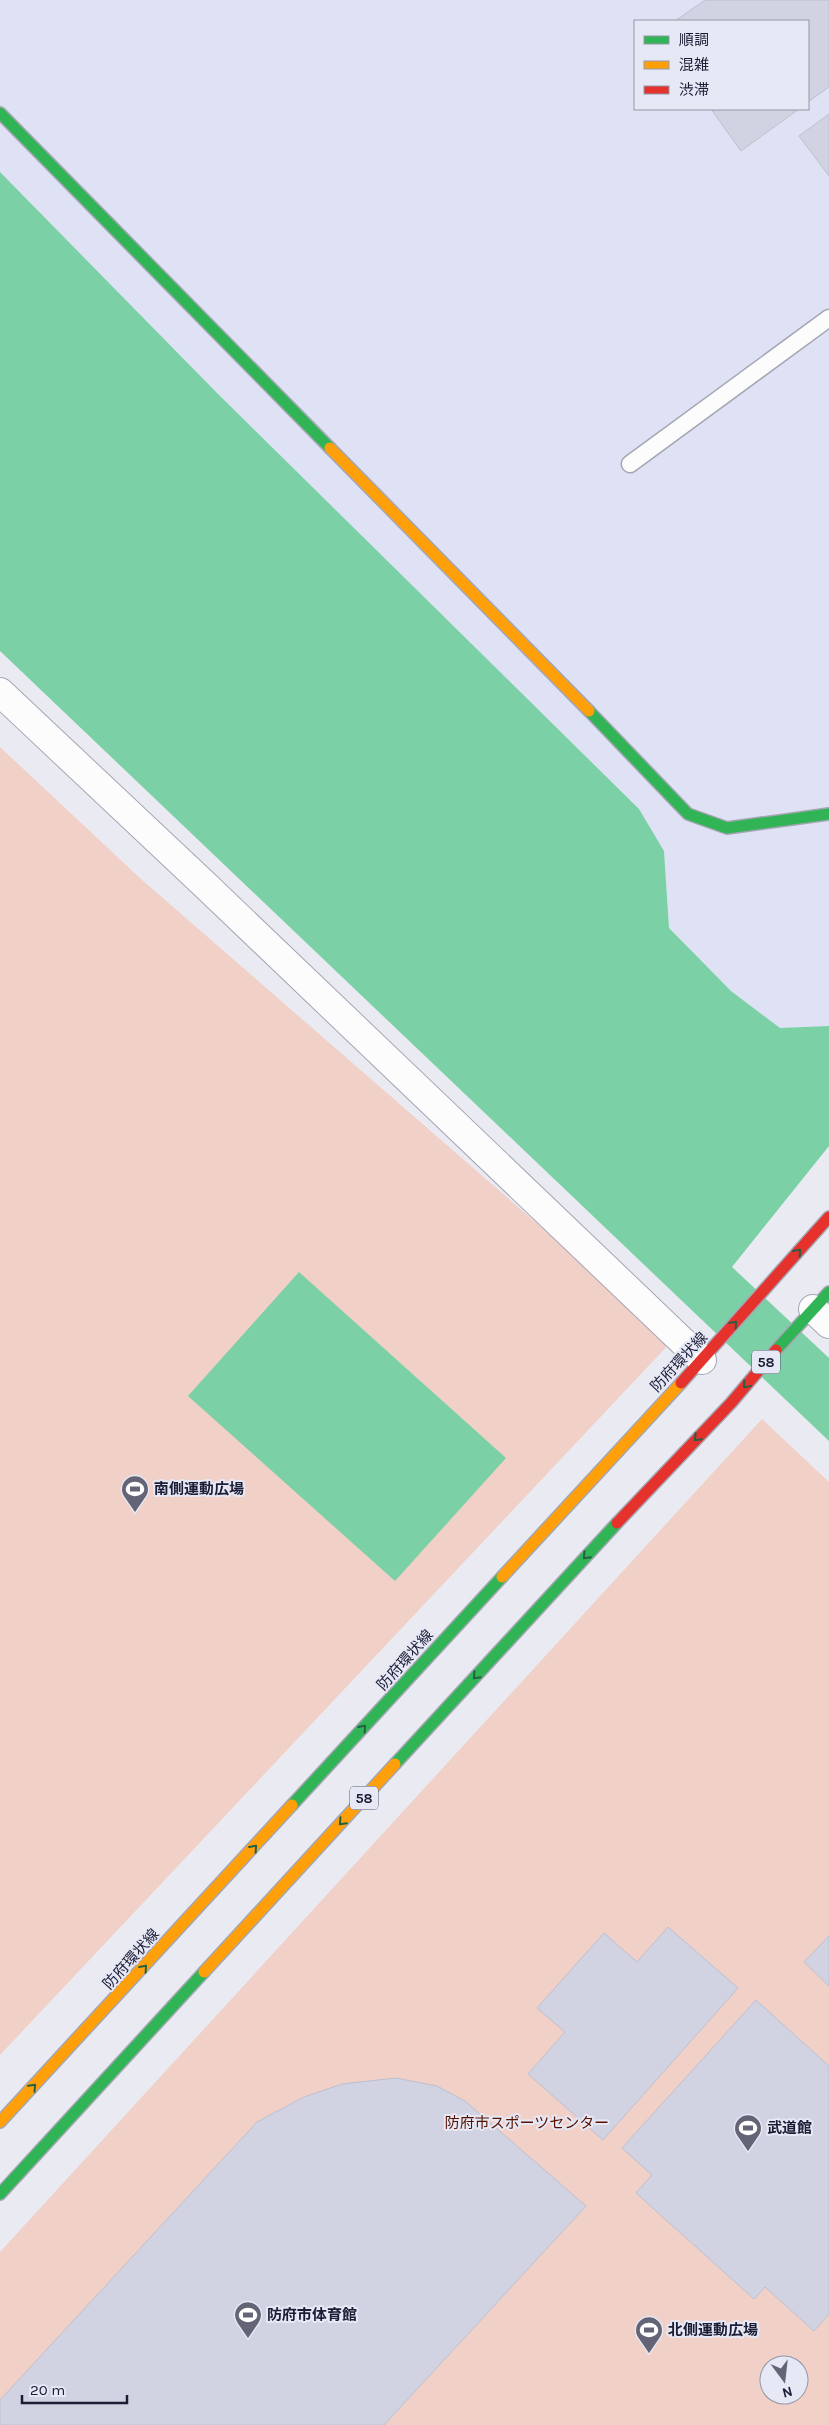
<svg xmlns="http://www.w3.org/2000/svg" width="829" height="2425" viewBox="0 0 829 2425" font-family="Karla,'Noto Sans JP',sans-serif">
	<rect width="100%" height="100%" fill="#eaebf2"/>
	<path fill="#dfe2f5" fill-rule="evenodd" d="M0 0H829V1026L781 1029 731 991 669 928 664 851 0 172ZM635 21H808V109H635Z"/>
	<path fill="#f1d0c8" fill-rule="evenodd" d="M0 747 141 879 672 1341 0 2055Z
		M762 1419 829 1482V2425H0V2252ZM769 2365H799V2395H769Z"/>
	<path fill="#7bd0a6" d="M0 172 217 393 639 809 664 851 669 928 731 991 780 1028 829 1026V1146L732 1267 829 1358V1441L0 651Z
		M299 1272 506 1458 395 1581 188 1396Z"/>
	<path fill="#d1d3e2" stroke="#bdc0ce" d="M705 0H829V87L808 102V21H675Z
		M711 109H799L741 151Z
		M829 114V176L799 136Z
		M668 1927 738 1988 603 2140 528 2074 565 2032 537 2008 604 1933 637 1962Z
		M829 1936V1986L804 1962Z
		M756 2000 829 2066V2314L814 2331 765 2287 754 2299 636 2193 652 2175 622 2148Z
		M396 2078 437 2086 465 2101 586 2206 384 2425H0V2400L257 2122 304 2097 342 2084Z"/>
	<g fill="none" stroke-linecap="round" stroke-linejoin="round">
		<g stroke="#a5a6b4" stroke-width="19">
			<path id="lane" d="M630 464 829 318"/>
		</g>
		<g stroke="#a5a6b4" stroke-width="30">
			<path id="street" d="M0 692 203 883 702 1360
				M813 1309 829 1324"/>
		</g>
		<g stroke="#a5a6b4" stroke-width="14">
			<path id="fast" d="M0 113 330 448
				M589 711 688 814 727 828 829 814
				M776 1350 829 1292
				M395 1764 617 1523
				M292 1805 502 1577
				M0 2194 204 1972"/>
		</g>
		<g stroke="#a5a6b4" stroke-width="14">
			<path id="slow" d="M330 448 589 711
				M502 1577 681 1383
				M204 1972 395 1764
				M0 2122 292 1805"/>
		</g>
		<g stroke="#a5a6b4" stroke-width="14">
			<path id="jam" d="M681 1383 829 1217
				M617 1523 731 1403 776 1350"/>
		</g>
		<use href="#lane" stroke="#fcfcfd" stroke-width="16"/>
		<use href="#street" stroke="#fcfcfd" stroke-width="28"/>
		<use href="#fast" stroke="#30b455" stroke-width="11"/>
		<use href="#slow" stroke="#ff9f0a" stroke-width="11"/>
		<use href="#jam" stroke="#e5322d" stroke-width="11"/>
	</g>
	<defs><path id="oneway-chevron" d="M-2-3.5L2.5 0L-2 3.5" fill="none" stroke-width="1.6" stroke-linecap="round" stroke-linejoin="round" transform="scale(1.25)"/></defs>
	<g stroke="#246143">
		<use href="#oneway-chevron" transform="translate(798 1252) rotate(-49)"/>
		<use href="#oneway-chevron" transform="translate(734 1324) rotate(-48)"/>
		<use href="#oneway-chevron" transform="translate(746 1385) rotate(130)"/>
		<use href="#oneway-chevron" transform="translate(697 1438) rotate(134)"/>
		<use href="#oneway-chevron" transform="translate(586 1556) rotate(133)"/>
		<use href="#oneway-chevron" transform="translate(476 1676) rotate(133)"/>
		<use href="#oneway-chevron" transform="translate(363 1728) rotate(-48)"/>
		<use href="#oneway-chevron" transform="translate(342 1822) rotate(133)"/>
		<use href="#oneway-chevron" transform="translate(254 1848) rotate(-48)"/>
		<use href="#oneway-chevron" transform="translate(144 1968) rotate(-48)"/>
		<use href="#oneway-chevron" transform="translate(33 2087) rotate(-47)"/>
	</g>
	<defs>
		<g id="stadium-pin" transform="scale(1.4375)"><path d="M0 17L-7.5 6A9.5 9.5 0 1 1 7.5 6Z" fill="#636576" stroke="#e6e8f5"/><path d="M0-5a6.5 5 0 1 0 0 10a6.5 5 0 1 0 0-10ZM-3.5-1.8h7v3.6h-7Z" fill="#fff"/></g>
	</defs>
	<g fill-rule="evenodd">
		<use href="#stadium-pin" x="135" y="1489"/>
		<use href="#stadium-pin" x="748" y="2128"/>
		<use href="#stadium-pin" x="248" y="2315"/>
		<use href="#stadium-pin" x="649" y="2330"/>
	</g>
	<g text-anchor="middle" dominant-baseline="central" stroke-width="4" stroke-linejoin="round" paint-order="stroke">
		<g fill="#e6e8f5" stroke="#575a6e" stroke-width="1">
			<rect x="752" y="1350.5" width="28" height="23" rx="4"/>
			<rect x="350" y="1786.5" width="28" height="23" rx="4"/>
		</g>
		<g font-size="14" font-weight="bold" fill="#1a1d34">
			<text x="766" y="1362">58</text>
			<text x="364" y="1798">58</text>
		</g>
		<g font-size="15" fill="#1a1d34" stroke="#e6e8f5">
			<text transform="translate(679 1362) rotate(-47)">防府環状線</text>
			<text transform="translate(405 1660) rotate(-48)">防府環状線</text>
			<text transform="translate(131 1959) rotate(-48)">防府環状線</text>
		</g>
		<g font-size="15" font-weight="bold" fill="#1a1d34" stroke="#e6e8f5" text-anchor="start">
			<text x="154" y="1489">南側運動広場</text>
			<text x="767" y="2128">武道館</text>
			<text x="267" y="2315">防府市体育館</text>
			<text x="668" y="2330">北側運動広場</text>
		</g>
		<g font-size="15" fill="#571300" stroke="#e6e8f5">
			<text x="527" y="2123">防府市スポーツセンター</text>
		</g>
	</g>
	<rect x="634" y="20" width="175" height="90" fill="#e6e8f5" stroke="#9497a8"/>
	<rect x="644" y="36" width="25" height="8" fill="#30b455" stroke="#9497a8"/>
	<text x="679" y="45" font-size="15" fill="#1a1d34">順調</text>
	<rect x="644" y="61" width="25" height="8" fill="#ff9f0a" stroke="#9497a8"/>
	<text x="679" y="70" font-size="15" fill="#1a1d34">混雑</text>
	<rect x="644" y="86" width="25" height="8" fill="#e5322d" stroke="#9497a8"/>
	<text x="679" y="95" font-size="15" fill="#1a1d34">渋滞</text>
	<g transform="translate(784 2380) rotate(165)"><circle r="24" fill="#e6e8f5" stroke="#9497a8"/>
	<path d="M0-4L9 19L0 12L-9 19Z" fill="#636576"/>
	<text y="-8" font-size="14" font-weight="bold" text-anchor="middle" fill="#1a1d34">N</text>
	</g>
	<path d="M22 2395v8h105v-8" fill="none" stroke="#1a1d34" stroke-width="2.5"/>
	<text x="30" y="2395" font-size="15" fill="#1a1d34" stroke="#e6e8f5" stroke-width="4" paint-order="stroke">20 m</text>
</svg>
